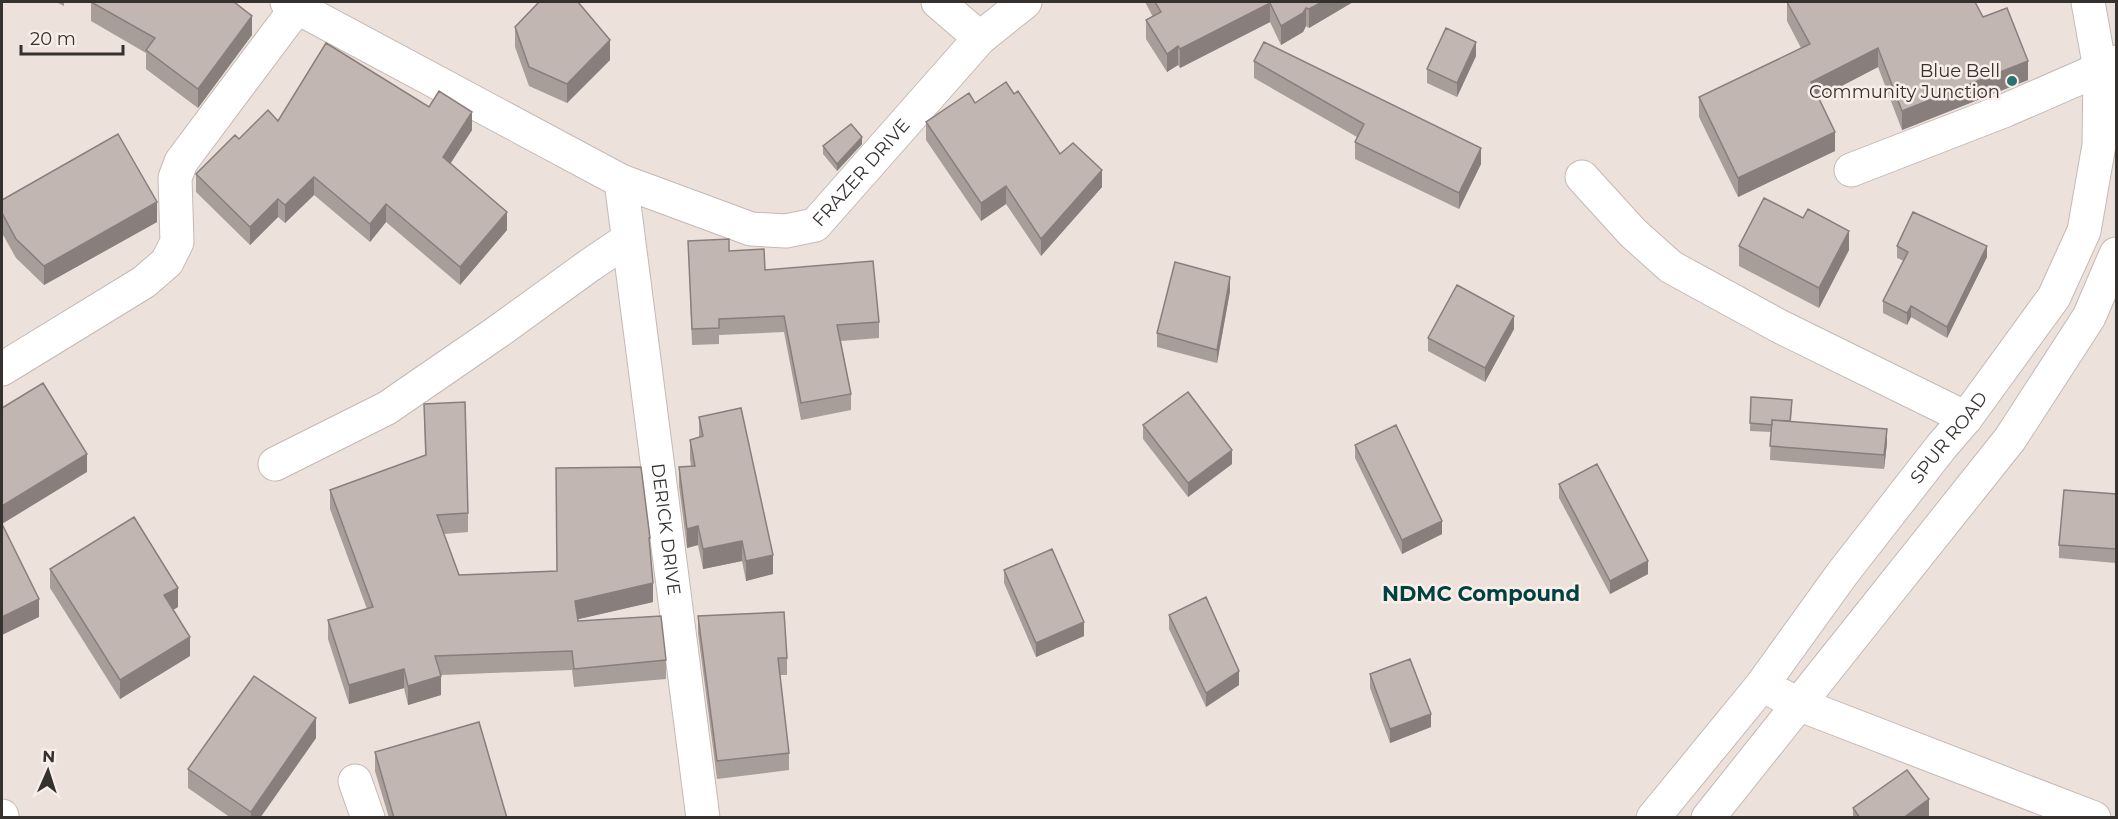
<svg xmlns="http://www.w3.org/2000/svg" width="2118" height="819" viewBox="0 0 2118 819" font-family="Montserrat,sans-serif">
	<rect width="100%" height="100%" fill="#ede1dc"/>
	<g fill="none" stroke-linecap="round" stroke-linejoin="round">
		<g stroke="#c4b9b4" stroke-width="35">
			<g id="minor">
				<path id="s1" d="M287 2 621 181 751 229 786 231 815 225 980 38 1025 2"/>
				<path d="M938 2 980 38"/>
				<path d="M1851 170 2006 110 2116 62"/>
				<path d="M1582 177 1633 233 1671 267 1779 326 1966 418"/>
				<path id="s2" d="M621 181 703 818"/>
				<path d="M2 369 144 282 167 262 177 242 175 178 181 162 297 7"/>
				<path d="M275 464 387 408 496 333 590 265 627 240"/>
				<path d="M1762 685 1798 704 2094 818"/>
				<path d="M355 781 368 818"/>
				<path d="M2 816V818"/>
			</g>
		</g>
		<g stroke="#c4b9b4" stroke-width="35">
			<g id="major">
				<path id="s3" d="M1653 818 1762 685 1842 574 1941 447 1966 418 2054 297 2084 231 2099 145 2100 69 2088 2"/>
				<path d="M1708 818 2010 439 2089 317 2116 254"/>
			</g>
		</g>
		<use href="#minor" stroke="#fff" stroke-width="33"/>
		<use href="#major" stroke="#fff" stroke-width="33"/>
	</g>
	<path fill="#a79d99" d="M56 2H64V6Z
		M91 2 252 35 198 108 146 69V53L91 21Z
		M1145 2H1353L1309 28 1306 26 1303 32 1281 45 1270 22 1180 68 1178 65 1167 72 1146 39V20L1153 17Z
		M1787 2 1983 17 2028 80 1902 130 1878 67 1818 98 1835 151 1738 197 1699 117V97L1801 48 1787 21Z
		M515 27 610 60 567 103 529 86 515 47Z
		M1476 56 1457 97 1427 83V69Z
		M1254 61 1481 164 1459 209 1355 159V142L1357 137 1254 78Z
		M1014 94 1060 154 1102 187 1041 256 1006 204 981 221 926 140V122L975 103Z
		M429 107 472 130 450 164 507 230 460 285 386 222 370 242 314 195 285 223 278 217 250 245 196 192V174L239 139 278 121Z
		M862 144 837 171 823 154V146Z
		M2 200 157 222 44 285 16 258 2 233Z
		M688 241 729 251 765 270 879 322V338L841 341 851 394V410L801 420 784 332 719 335V344L692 345Z
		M1739 246 1849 250 1819 308 1739 266Z
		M1897 246 1987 257 1947 338 1911 317 1907 325 1883 313V301L1904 261 1897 258Z
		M1230 291 1217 363 1157 347V333Z
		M1514 329 1485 382 1428 351V338Z
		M1751 397 1792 407 1791 421 1887 443 1884 469 1770 460 1771 432 1750 431Z
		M424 404 468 513V532L444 534 459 575 557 571 650 554 653 602 578 619V621L666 660V679L574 687 572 670 441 675V695L408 705 404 688 349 704 328 639V620L367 609 330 509V490L425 455Z
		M699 417 773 574 746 581 742 561 703 569 698 545 687 548 679 486V467L691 466 690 459V440L699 437Z
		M1143 425 1232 464 1188 497 1143 439Z
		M1355 445 1442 534 1402 554 1355 458Z
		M1559 484 1648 574 1610 594 1559 498Z
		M2116 494V563L2059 558V545Z
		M50 569 178 607 173 610 190 656 120 699 50 588Z
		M1004 570 1084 636 1036 657 1004 583Z
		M1169 615 1239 685 1206 707 1169 629Z
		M698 616 787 658V675H780L789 753V770L717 779 698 633Z
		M1370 674 1431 727 1390 743 1370 688Z
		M316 738 260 818H231L188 788V769Z
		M375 752 507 818H389L375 771Z
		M1853 808 1929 818H1853Z"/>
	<path fill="#887f7d" d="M1322 2H1353L1309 28V9Z
		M1270 3V22L1180 68V49Z
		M1306 8V26L1303 32 1281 45V26Z
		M252 16V35L198 108V89Z
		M610 40V60L567 103V84Z
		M1476 42V56L1457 97V83Z
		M1178 46V65L1167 72V54Z
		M1878 48V67L1811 102V82Z
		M2028 61V80L1902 130V111Z
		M472 112V130L443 175V157Z
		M1835 132V151L1738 197V178Z
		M862 137V144L837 171V164Z
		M1481 148V164L1459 209V193Z
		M1102 170V187L1041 256V239Z
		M314 177V195L285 223V205Z
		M1006 186V204L981 221V203Z
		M278 199V217L250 245V227Z
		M157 202V222L44 285V266Z
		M386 204V222L370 242V224Z
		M507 212V230L460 285V267Z
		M1849 231V250L1819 308V288Z
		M1987 246V257L1947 338V327Z
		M1230 277V291L1217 363V350Z
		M1911 306V317L1907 325V313Z
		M1514 316V329L1485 382V368Z
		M1887 429V443L1884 469V455Z
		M1232 450V464L1188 497V483Z
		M87 454V472L2 524V506Z
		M1442 521V534L1402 554V540Z
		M698 526V545L687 548V529Z
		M742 541V561L703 569V549Z
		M773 555V574L746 581V561Z
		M1648 561V574L1610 594V581Z
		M653 583V602L575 620V601Z
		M178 588V607L164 615V595Z
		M39 599V617L2 635V617Z
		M1084 622V636L1036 657V643Z
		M190 637V656L120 699V680Z
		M404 669V688L349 704V685Z
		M1239 671V685L1206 707V693Z
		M441 676V695L408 705V686Z
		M1431 714V727L1390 743V729Z
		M316 718V738L260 818H251V812Z
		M1929 799V818H1903Z"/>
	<path fill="#c2b6b2" stroke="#887f7d" stroke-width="1.5" d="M91 2H234L252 16 198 89 146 50 155 38Z
		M539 2H578L610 40 567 84 529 67 515 27Z
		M1155 2H1322L1309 9 1306 8 1303 13 1281 26 1270 3 1180 49 1178 46 1167 54 1146 20 1161 12Z
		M1787 2H1975L1983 17 2007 8 2028 61 1902 111 1878 48 1811 82 1835 132 1738 178 1699 97 1810 44Z
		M1446 28 1476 42 1457 83 1427 69Z
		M1264 42 1481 148 1459 193 1355 142 1364 124 1254 61Z
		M326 43 429 107 439 91 472 112 443 157 507 212 460 267 386 204 370 224 314 177 285 205 278 199 250 227 196 174 235 135 239 139 268 110 278 121Z
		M1006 82 1014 94 1018 91 1060 154 1073 143 1102 170 1041 239 1006 186 981 203 926 122 969 93 975 103Z
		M851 124 862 137 837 164 823 146Z
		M118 134 157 202 44 266 16 239 2 213V200Z
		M1764 198 1803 218 1808 209 1849 231 1819 288 1739 246Z
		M1913 212 1987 246 1947 327 1911 306 1907 313 1883 301 1908 252 1897 246Z
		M729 239V251L764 249 765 270 873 261 879 322 837 325 851 394 801 403 784 316 719 319V328L692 329 688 241Z
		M1175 262 1230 277 1217 350 1157 333Z
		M1457 285 1514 316 1485 368 1428 338Z
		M43 383 87 454 2 506V408Z
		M1188 392 1232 450 1188 483 1143 425Z
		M1751 397 1792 400 1790 421 1772 420V425L1750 423Z
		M465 402 468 513 437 515 459 575 557 571 556 468 641 467 650 538H649L653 583 575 601 578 621 661 616 666 660 574 669 572 651 435 656 441 676 408 686 404 669 349 685 328 620 373 607 330 490 426 455 424 404Z
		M741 408 773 555 746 561 742 541 703 549 698 526 687 529 679 467 695 466 690 440 703 436 699 417Z
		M1772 420 1887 429 1884 455 1770 446Z
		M1396 425 1442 521 1402 540 1355 445Z
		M1597 464 1648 561 1610 581 1559 484Z
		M2064 490 2116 494V549L2059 545Z
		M134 517 178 588 164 595 190 637 120 680 50 569Z
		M2 524 39 599 2 617Z
		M1052 549 1084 622 1036 643 1004 570Z
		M1206 597 1239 671 1206 693 1169 615Z
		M784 612 787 658H778L789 753 717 761 698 616Z
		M1410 659 1431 714 1390 729 1370 674Z
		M254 676 316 718 251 812 188 769Z
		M479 722 507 818H394L375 752Z
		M1907 770 1929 799 1903 818H1860L1853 808Z"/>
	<circle fill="#297372" stroke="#faeee9" stroke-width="2" cx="2012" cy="81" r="6"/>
	<g text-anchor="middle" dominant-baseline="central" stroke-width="5" stroke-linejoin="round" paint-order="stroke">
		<g font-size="18" fill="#35312f" stroke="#faeee9" text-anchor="end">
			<text x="2000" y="71">Blue Bell<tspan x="2000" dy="21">Community Junction</tspan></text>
		</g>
		<g font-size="18" fill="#35312f" stroke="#faeee9">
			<text stroke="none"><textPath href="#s1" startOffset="652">FRAZER DRIVE</textPath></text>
			<text stroke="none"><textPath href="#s3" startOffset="482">SPUR ROAD</textPath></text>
			<text stroke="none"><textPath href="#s2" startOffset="351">DERICK DRIVE</textPath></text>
		</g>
		<g font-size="21" font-weight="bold" fill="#004242" stroke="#faeee9">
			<text x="1481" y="593">NDMC Compound</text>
		</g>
	</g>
	<rect width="2118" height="819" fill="none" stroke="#35312f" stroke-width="6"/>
	<g transform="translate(48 771) rotate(3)" stroke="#faeee9" stroke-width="4.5" paint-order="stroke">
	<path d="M0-4.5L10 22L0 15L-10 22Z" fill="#35312f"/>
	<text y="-9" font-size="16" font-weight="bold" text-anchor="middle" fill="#35312f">N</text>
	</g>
	<path d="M21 45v9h102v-9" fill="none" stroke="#35312f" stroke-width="3"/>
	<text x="30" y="45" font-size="18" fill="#35312f" stroke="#faeee9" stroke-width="4.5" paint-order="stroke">20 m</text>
</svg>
